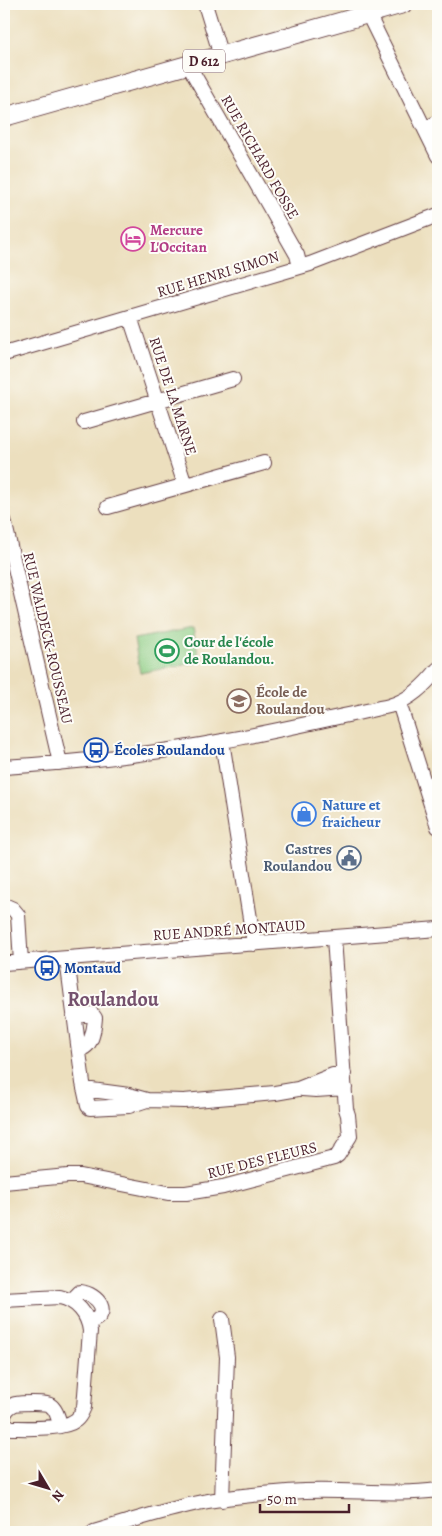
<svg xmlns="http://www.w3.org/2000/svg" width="442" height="1536" viewBox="0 0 442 1536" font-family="Alegreya,serif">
	<rect width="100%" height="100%" fill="#fdfcf7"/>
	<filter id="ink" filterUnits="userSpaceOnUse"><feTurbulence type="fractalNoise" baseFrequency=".02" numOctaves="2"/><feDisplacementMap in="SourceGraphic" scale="10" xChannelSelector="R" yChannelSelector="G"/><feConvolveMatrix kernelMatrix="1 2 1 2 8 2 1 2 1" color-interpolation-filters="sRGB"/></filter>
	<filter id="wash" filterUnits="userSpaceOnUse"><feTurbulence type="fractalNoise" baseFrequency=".0096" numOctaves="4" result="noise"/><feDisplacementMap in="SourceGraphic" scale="20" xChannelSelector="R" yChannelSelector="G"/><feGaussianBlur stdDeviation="1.12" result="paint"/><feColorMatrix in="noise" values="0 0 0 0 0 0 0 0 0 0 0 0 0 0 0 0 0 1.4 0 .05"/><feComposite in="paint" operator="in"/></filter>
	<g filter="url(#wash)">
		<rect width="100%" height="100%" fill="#ecdfbe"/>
		<path fill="#8dcc83" stroke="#6c7657" d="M193 628 200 662 140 673 134 639Z"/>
	</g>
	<g filter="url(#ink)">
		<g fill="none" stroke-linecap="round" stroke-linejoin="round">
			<g stroke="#623c41" stroke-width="16">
				<path id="minor" d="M205 4 221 56
					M370 13 372 22 438 156
					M190 65 193 73 297 255 300 267
					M425 129 438 122
					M130 317 185 485
					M4 354 310 264 438 215
					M84 422 233 379
					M108 507 264 463
					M4 520 60 763
					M399 703 438 827
					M222 741 254 944
					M4 767C77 762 150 755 222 741 278 731 333 718 389 706 410 700 424 686 438 669
					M4 905 13 909 18 915 21 962
					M67 959 83 1083 88 1106 90 1108 129 1106 147 1100 184 1101 275 1093 298 1089 333 1075 344 1074
					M4 963 438 929
					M74 1016 92 1014 95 1018C94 1030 92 1048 79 1049
					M84 1089 129 1095 147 1100
					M302 1089 316 1090 345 1088
					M4 1182 68 1176H81L168 1193H186L223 1187 334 1158 338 1155 350 1136 348 1115 346 1109 334 938
					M4 1300 60 1297C77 1301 88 1314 90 1331L84 1407C82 1411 81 1416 76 1420 63 1430 28 1428 11 1428L4 1423
					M71 1301 80 1292C99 1294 113 1315 89 1322
					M4 1415C6 1410 10 1406 15 1404 20 1403 47 1402 50 1405 56 1409 59 1420 60 1426
					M222 1500 227 1357 222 1319
					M94 1532C123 1523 152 1514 181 1507 219 1497 266 1493 305 1491 350 1489 394 1496 438 1490"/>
			</g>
			<g stroke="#623c41" stroke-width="20">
				<path id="major" d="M4 117 403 4"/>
			</g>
			<use href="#minor" stroke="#fff" stroke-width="14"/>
			<use href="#major" stroke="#fff" stroke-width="18"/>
		</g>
	</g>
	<defs>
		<g id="hotel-ring" transform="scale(1.25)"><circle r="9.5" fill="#fdfcf7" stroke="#d1479c" stroke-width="1.5"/><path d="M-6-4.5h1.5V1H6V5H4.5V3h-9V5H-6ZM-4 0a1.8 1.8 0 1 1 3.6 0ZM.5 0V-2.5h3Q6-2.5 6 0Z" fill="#d1479c"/></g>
		<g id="stadium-ring" transform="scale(1.25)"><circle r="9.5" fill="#fdfcf7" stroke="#2e9e5b" stroke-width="1.5"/><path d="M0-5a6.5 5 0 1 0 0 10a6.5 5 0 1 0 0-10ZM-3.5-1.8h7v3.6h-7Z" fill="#2e9e5b"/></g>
		<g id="school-ring" transform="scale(1.25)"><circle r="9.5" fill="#fdfcf7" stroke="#8d6e63" stroke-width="1.5"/><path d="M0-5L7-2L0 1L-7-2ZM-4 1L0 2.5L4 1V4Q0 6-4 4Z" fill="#8d6e63"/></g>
		<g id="bus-ring" transform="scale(1.25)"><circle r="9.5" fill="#fdfcf7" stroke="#1a4fb4" stroke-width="1.5"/><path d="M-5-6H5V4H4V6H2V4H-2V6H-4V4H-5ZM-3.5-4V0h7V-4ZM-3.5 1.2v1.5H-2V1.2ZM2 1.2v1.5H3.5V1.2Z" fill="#1a4fb4"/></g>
		<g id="shop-ring" transform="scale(1.25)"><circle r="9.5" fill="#fdfcf7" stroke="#3f7fe0" stroke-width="1.5"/><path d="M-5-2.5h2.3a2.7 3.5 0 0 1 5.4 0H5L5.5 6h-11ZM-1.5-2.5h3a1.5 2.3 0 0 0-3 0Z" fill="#3f7fe0"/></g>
		<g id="civic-ring" transform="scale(1.25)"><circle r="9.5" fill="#fdfcf7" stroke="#5c6f8a" stroke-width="1.5"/><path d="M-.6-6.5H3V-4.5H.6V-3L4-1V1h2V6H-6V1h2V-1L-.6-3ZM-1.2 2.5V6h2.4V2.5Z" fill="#5c6f8a"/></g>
	</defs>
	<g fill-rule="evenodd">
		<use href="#hotel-ring" x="133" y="239"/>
		<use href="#stadium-ring" x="167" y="651"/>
		<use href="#school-ring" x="239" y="701"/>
		<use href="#bus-ring" x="96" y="750"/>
		<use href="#shop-ring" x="304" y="814"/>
		<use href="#civic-ring" x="349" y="858"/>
		<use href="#bus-ring" x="47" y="968"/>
	</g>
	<g text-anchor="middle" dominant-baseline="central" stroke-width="4" stroke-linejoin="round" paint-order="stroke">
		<rect fill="#fdfcf7" stroke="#806168" stroke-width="1" x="183" y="49.5" width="42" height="23" rx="4"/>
		<g font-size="14" font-weight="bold" fill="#4a1f2b">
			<text x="204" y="61">D 612</text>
		</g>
		<g font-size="15" fill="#4a1f2b" stroke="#fdfcf7">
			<text transform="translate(260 157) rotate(60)">RUE RICHARD FOSSE</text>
			<text transform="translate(218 274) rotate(-17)">RUE HENRI SIMON</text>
			<text transform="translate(173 396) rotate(72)">RUE DE LA MARNE</text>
			<text transform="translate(48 638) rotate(77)">RUE WALDECK-ROUSSEAU</text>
			<text transform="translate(229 930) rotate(-4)">RUE ANDRÉ MONTAUD</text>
			<text transform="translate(262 1160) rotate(-14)">RUE DES FLEURS</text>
		</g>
		<g font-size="15" font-weight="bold" fill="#b23c85" stroke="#fdfcf7" text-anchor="start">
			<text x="150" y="230">Mercure<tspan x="150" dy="17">L'Occitan</tspan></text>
		</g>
		<g font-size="15" font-weight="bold" fill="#27864d" stroke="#fdfcf7" text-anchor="start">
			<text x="184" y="642">Cour de l'école<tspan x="184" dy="17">de Roulandou.</tspan></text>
		</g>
		<g font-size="15" font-weight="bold" fill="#785e54" stroke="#fdfcf7" text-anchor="start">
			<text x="256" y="692">École de<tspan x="256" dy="17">Roulandou</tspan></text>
		</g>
		<g font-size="15" font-weight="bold" fill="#164399" stroke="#fdfcf7" text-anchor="start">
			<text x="114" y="750">Écoles Roulandou</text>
			<text x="64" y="968">Montaud</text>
		</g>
		<g font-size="15" font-weight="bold" fill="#366cbe" stroke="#fdfcf7" text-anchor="start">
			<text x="322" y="805">Nature et<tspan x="322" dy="17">fraicheur</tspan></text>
		</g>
		<g font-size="15" font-weight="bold" fill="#4e5e75" stroke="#fdfcf7" text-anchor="end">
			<text x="332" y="849">Castres<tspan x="332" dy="17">Roulandou</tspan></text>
		</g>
		<g font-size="20" font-weight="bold" fill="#74506c" stroke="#fdfcf7">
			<text x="113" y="999">Roulandou</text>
		</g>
	</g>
	<rect width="442" height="1536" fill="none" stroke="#fdfcf7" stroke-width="20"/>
	<g transform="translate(48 1488) rotate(128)" stroke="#fdfcf7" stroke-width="4" paint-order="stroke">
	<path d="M0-4L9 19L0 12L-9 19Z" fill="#4a1f2b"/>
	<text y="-8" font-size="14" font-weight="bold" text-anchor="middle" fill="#4a1f2b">N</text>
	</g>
	<path d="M260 1504v8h89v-8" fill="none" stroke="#4a1f2b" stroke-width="2.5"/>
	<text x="267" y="1504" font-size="15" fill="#4a1f2b" stroke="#fdfcf7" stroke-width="4" paint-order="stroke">50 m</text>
</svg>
